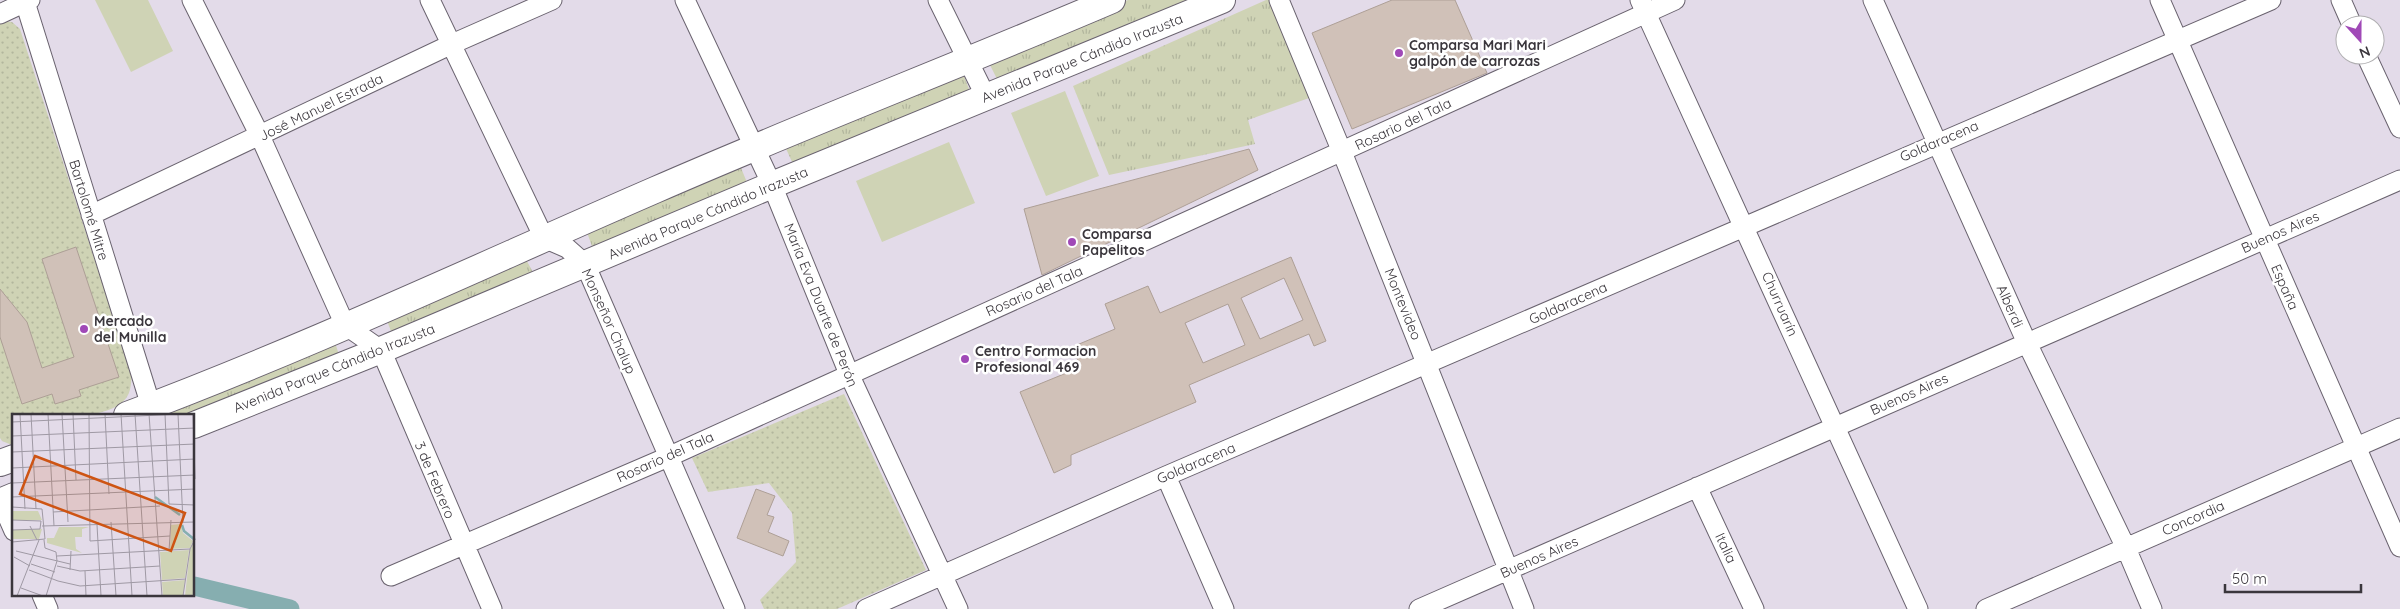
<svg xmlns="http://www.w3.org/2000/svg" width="2400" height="609" viewBox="0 0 2400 609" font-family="Quicksand,sans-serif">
	<defs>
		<pattern id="grass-tufts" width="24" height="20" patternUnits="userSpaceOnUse" patternTransform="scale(1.25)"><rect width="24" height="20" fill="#cfd3b5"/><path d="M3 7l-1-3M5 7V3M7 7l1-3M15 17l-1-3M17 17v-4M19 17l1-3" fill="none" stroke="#b2b69d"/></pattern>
		<pattern id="park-dots" width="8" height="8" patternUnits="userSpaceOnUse" patternTransform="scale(1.25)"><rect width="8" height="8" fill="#cfd3b5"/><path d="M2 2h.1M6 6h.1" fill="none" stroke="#b2b69d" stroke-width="1.8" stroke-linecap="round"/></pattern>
	</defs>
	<rect width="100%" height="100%" fill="#e3dbe9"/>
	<path fill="url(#grass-tufts)" d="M1128 0H1196L999 83 987 59Z
		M1266 0H1270L1309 98 1248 120 1255 144 1109 175 1073 86Z
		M962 71 971 94 793 164 783 142Z
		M737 158 748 185 593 249 584 224Z
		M522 252 535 276 394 339 384 313Z
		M332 333 340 358 194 415H172L167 403Z"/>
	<path fill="url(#park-dots)" d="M3 21 12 22 20 29 132 375C131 381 131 390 128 395 113 424 42 415 14 415L12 445 2 441 0 438V22Z
		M844 394 926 570 837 609H764L760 600 796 562 792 513 769 483 708 492 692 458Z"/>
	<path fill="#cfd3b5" d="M95 0H148L173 51 131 72Z
		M1065 91 1099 176 1046 196 1011 113Z
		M949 142 975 203 882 242 856 181Z"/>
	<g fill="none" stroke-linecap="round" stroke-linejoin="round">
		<path stroke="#86aeb0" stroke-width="19" d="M194 586 290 609"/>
	</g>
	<path fill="#d0c1b8" stroke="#ad9f96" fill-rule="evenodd" d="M1392 0H1455L1487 73 1352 129 1312 33Z
		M1249 149 1258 170 1042 275 1024 209Z
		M76 247 119 377 79 390 81 396 55 404 52 394 22 404 0 337V289L27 322 42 368 74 357 42 259Z
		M1291 257 1326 341 1314 346 1309 334 1189 385 1196 402 1071 455V465L1054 473 1020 392 1081 367 1072 347 1115 329 1105 304 1148 286 1160 313ZM1284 278 1303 320 1260 339 1241 298ZM1228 304 1245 345 1203 363 1185 323Z
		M756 489 775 496 767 515 774 517 768 532 789 541 783 556 737 538Z"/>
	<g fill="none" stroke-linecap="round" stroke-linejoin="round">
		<g stroke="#6a636f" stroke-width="21">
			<path id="street" d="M192 0 260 136 345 325 381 350 492 609
				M430 0 544 238 567 248 585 264 735 609
				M685 0 772 185 849 374 958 609
				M938 0 986 97
				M1279 0 1342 152 1524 609
				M1640 0 1918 609
				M1873 0 2027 343 2126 548 2152 609
				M2160 0 2400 547
				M2341 0 2352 25
				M25 2 151 406 157 414
				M0 14 30 0
				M2366 55 2400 128
				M91 215 452 44 552 0
				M1166 476 1224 609
				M1697 487 1754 609
				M0 499 14 531
				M391 576 668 457 1675 0
				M42 595 48 609
				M866 609 1166 476 2271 0
				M1419 609 2400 180
				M1986 609 2400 428"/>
		</g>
		<g stroke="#6a636f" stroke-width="28">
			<path id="secondary" d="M127 415C306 348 480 266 655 190 806 124 960 65 1112 0
				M194 425 381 350 772 185 1222 0
				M0 463 14 458
				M0 502 14 496"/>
		</g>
		<use href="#street" stroke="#fff" stroke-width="19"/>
		<use href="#secondary" stroke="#fff" stroke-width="26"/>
	</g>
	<g fill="#a049b7" stroke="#fff" stroke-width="2">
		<circle cx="1399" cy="53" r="5"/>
		<circle cx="1072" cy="242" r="5"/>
		<circle cx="84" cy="329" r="5"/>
		<circle cx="965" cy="359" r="5"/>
	</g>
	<g text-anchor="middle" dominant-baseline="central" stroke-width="5" stroke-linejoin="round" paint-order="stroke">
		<g font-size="14" font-weight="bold" fill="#3a363c" stroke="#fff" text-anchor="start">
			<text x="1409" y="45">Comparsa Mari Mari<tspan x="1409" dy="16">galpón de carrozas</tspan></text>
			<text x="1082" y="234">Comparsa<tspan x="1082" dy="16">Papelitos</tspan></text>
			<text x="94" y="321">Mercado<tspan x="94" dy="16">del Munilla</tspan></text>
			<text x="975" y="351">Centro Formacion<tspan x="975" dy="16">Profesional 469</tspan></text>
		</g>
		<g font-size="14" fill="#3a363c" stroke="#fff">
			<text transform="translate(1082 58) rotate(-22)">Avenida Parque Cándido Irazusta</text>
			<text transform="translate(321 107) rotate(-26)">José Manuel Estrada</text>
			<text transform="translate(1403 124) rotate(-25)">Rosario del Tala</text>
			<text transform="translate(1939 141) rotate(-23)">Goldaracena</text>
			<text transform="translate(89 210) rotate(73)">Bartolomé Mitre</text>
			<text transform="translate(708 213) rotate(-23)">Avenida Parque Cándido Irazusta</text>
			<text transform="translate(2280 232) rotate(-24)">Buenos Aires</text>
			<text transform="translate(2285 287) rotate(66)">España</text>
			<text transform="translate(1034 291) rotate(-24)">Rosario del Tala</text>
			<text transform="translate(1568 303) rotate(-24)">Goldaracena</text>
			<text transform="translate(1403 304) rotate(68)">Montevideo</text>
			<text transform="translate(1780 304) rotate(66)">Churruarín</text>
			<text transform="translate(821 305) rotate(68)">María Eva Duarte de Perón</text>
			<text transform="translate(2010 306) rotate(66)">Alberdi</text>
			<text transform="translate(609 321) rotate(66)">Monseñor Chalup</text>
			<text transform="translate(334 368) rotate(-22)">Avenida Parque Cándido Irazusta</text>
			<text transform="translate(1909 394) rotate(-24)">Buenos Aires</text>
			<text transform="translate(665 457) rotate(-24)">Rosario del Tala</text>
			<text transform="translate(1196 463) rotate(-23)">Goldaracena</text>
			<text transform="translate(435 480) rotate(67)">3 de Febrero</text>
			<text transform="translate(2193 518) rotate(-24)">Concordia</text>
			<text transform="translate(1726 548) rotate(65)">Italia</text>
			<text transform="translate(1539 557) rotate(-24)">Buenos Aires</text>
		</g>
	</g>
	<g transform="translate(12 414)">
		<rect width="182" height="182" fill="#e3dbe9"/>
		<path d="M47 113H77L70 115V123H63L64 135 70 139 35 129V124H42Z" fill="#cfd3b5"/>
		<path d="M0 97H26L30 106H0ZM169 110 171 119 181 127 178 134 158 135 159 111ZM30 115 27 125H0V116ZM182 127V178L180 182H173L178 135ZM177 136 173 164 150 166 148 138ZM173 166 171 182H151L150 168Z" fill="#cfd3b5"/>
		<path fill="none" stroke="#86aeb0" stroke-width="2.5" d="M143 83 168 101M170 111 172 117 183 126"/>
		<path fill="none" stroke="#9f99a4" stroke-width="1" d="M8 0 13 95M19 0 24 95M36 0 42 112M50 0 56 108M61 0 64 66M77 0 78 127 158 122M93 0 97 80M109 0 120 182M123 0 135 182M137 0 150 182M153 0 157 90 183 91M166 0 171 108M181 0 183 65M0 8 168 0M0 22 183 14M0 38 183 30M0 54 183 45M0 69 183 61M0 83 183 75M0 93 30 95 33 125 0 128M41 98 148 92M0 106 29 107 28 115 0 116M99 108 104 182M85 111 89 182M18 112 25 126M30 112 183 108M32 126 33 134 44 138 45 147 34 182M4 137 58 150M157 137 159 106M45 142 178 135M2 143 18 152M19 150 43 158M45 152 68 157 148 152M17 156 46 167 68 172 174 165M58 156 59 137M73 157 74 182M9 174 31 182M5 182 27 126M171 182 178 135 183 125"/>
		<path fill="#ce5413" fill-opacity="0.15" stroke="#ce5413" stroke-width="2.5" d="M23 42 173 99 159 137 8 80Z"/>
		<rect width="182" height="182" fill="none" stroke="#3a363c" stroke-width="2.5"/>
	</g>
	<g transform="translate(2360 40) rotate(159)"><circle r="24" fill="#ffffff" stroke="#b0afb1"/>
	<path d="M0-4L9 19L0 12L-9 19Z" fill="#a049b7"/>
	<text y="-8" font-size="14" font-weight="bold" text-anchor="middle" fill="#3a363c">N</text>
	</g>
	<path d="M2225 584v8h136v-8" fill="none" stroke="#3a363c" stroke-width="2.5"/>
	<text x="2232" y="584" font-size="15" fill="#3a363c" stroke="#ffffff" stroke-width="4" paint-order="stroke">50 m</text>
</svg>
